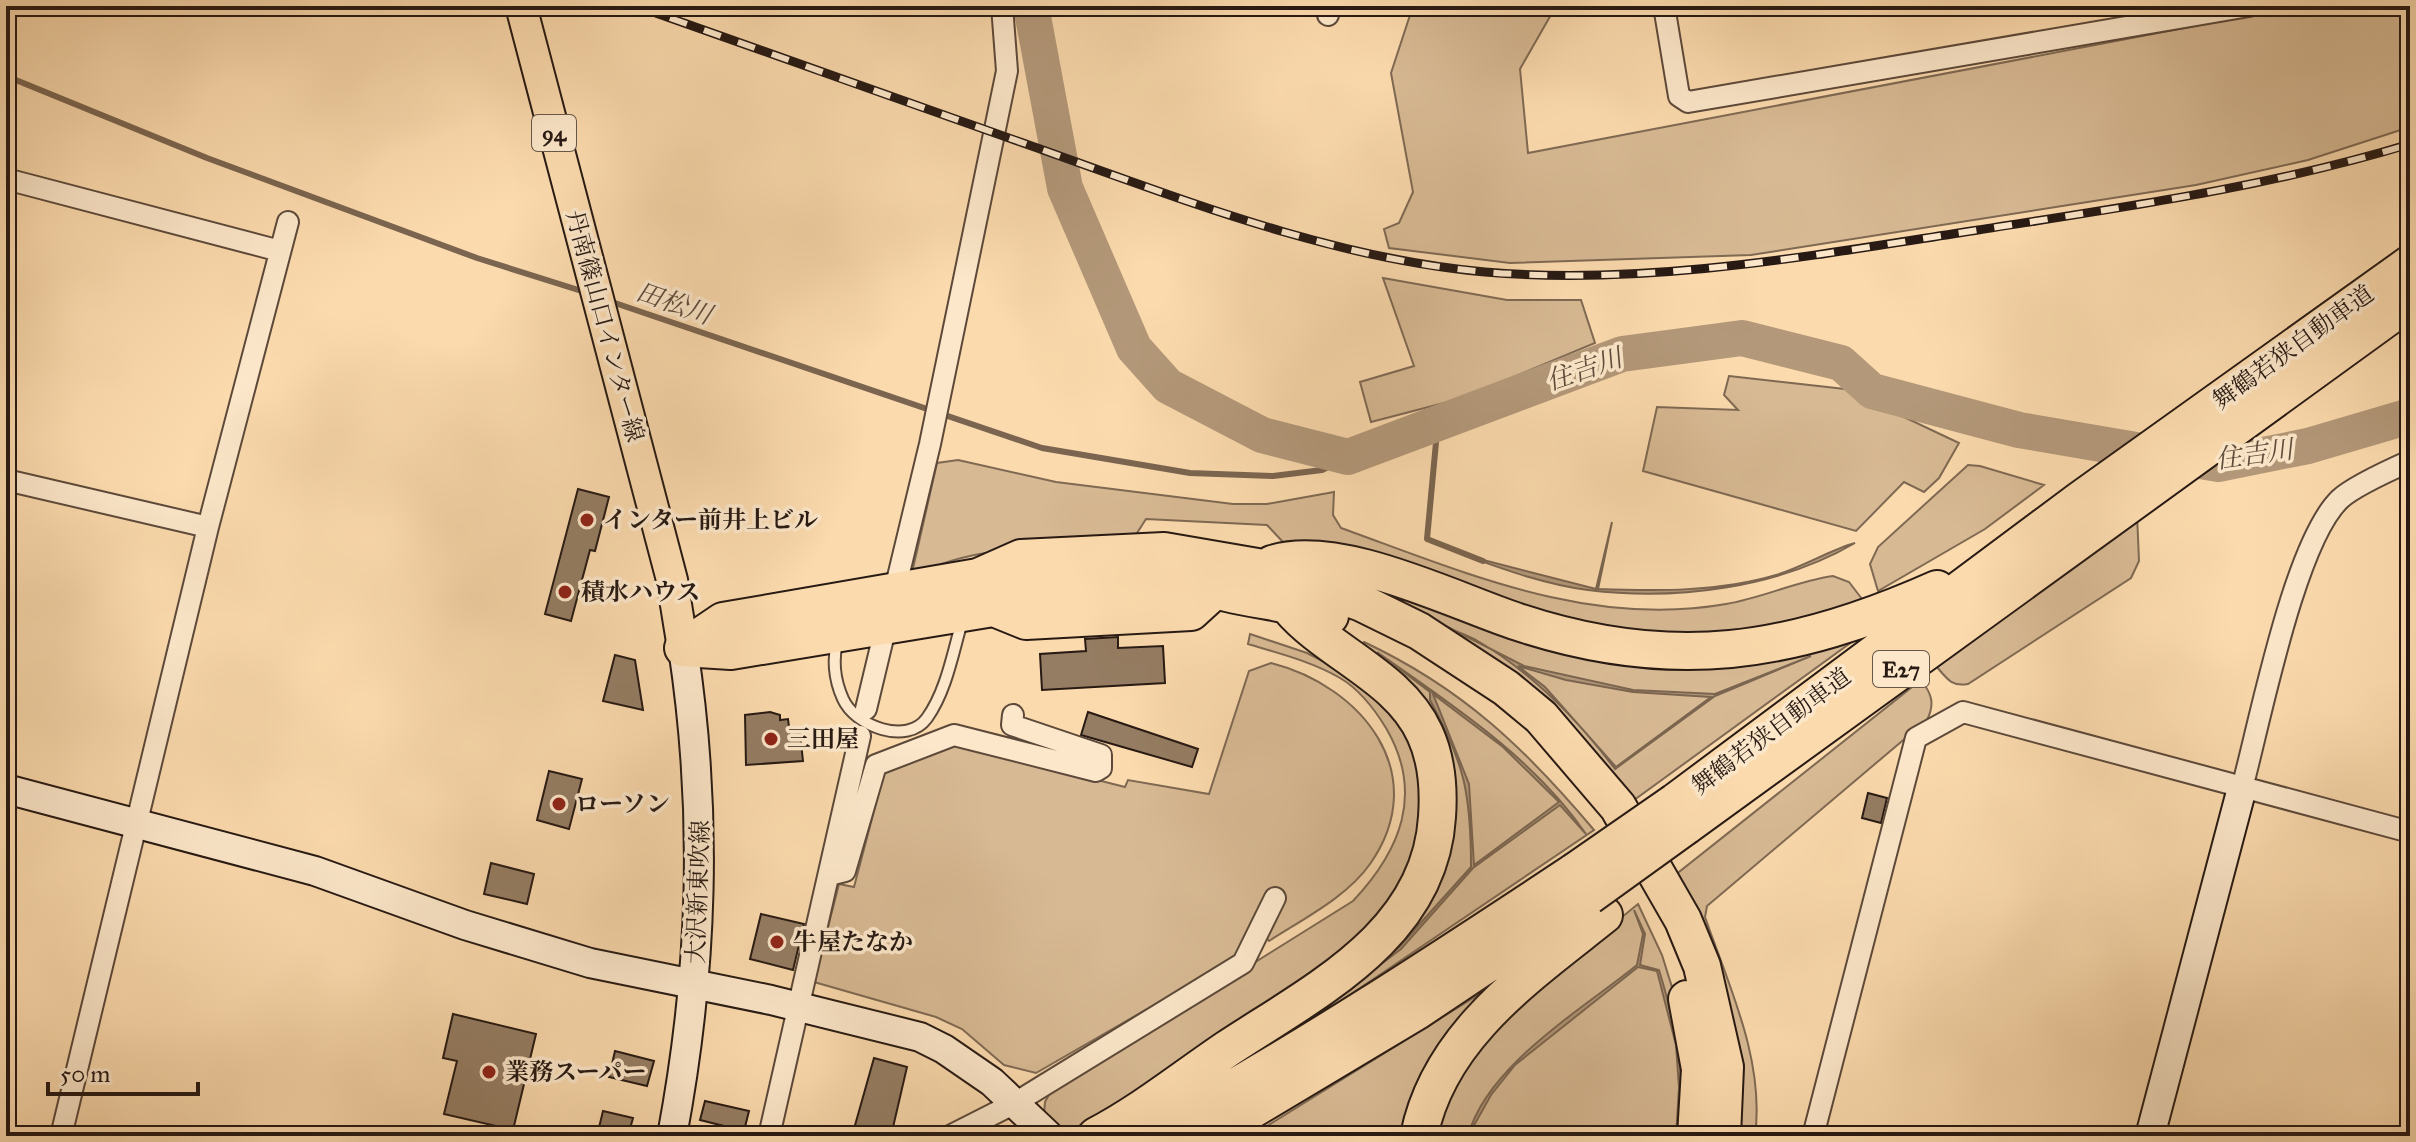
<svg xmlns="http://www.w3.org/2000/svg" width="2416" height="1142" viewBox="0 0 2416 1142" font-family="'IM FELL Great Primer','Noto Serif JP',serif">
	<rect width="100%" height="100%" fill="#fbdaad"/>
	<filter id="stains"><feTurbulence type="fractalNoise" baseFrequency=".0025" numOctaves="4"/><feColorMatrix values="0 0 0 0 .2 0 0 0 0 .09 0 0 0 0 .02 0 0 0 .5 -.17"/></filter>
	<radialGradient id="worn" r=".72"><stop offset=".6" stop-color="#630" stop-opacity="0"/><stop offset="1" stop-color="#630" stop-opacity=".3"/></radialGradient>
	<path fill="#d7b993" stroke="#7f6953" stroke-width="2" d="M1413 6H1556L1520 69 1528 153 2263 13 2279 6H2410V127L2308 160 2196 185 1751 255 1510 263 1389 248 1384 229 1399 223 1413 192 1391 73Z
		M1383 278 1507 300H1581L1595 343 1463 398 1371 422 1360 382 1414 366Z
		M1729 376 1845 389 1959 443 1939 478 1924 492 1904 482 1856 531 1643 471 1657 407 1738 410 1724 395Z
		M958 460 1056 482 1233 504H1267L1334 492 1333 515 1341 528C1466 573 1590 628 1726 604 1762 598 1797 581 1833 576L1849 582 1862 599 1835 610 1730 634 1670 637 1600 630 1284 543 1267 525 1146 519 1130 544C1058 547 977 542 911 577L937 463Z
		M1968 465 1980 466 2044 485 1985 529 1878 591 1870 564 1878 547Z
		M2137 514 2139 561 2131 578 1968 684C1952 687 1947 679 1937 667Z
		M1363 585 1529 641 1860 636 1630 803Z
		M1250 634 1307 653 1361 681 1398 715 1415 743 1427 793 1419 855 1371 934 1132 1095 1063 1135 1044 1114 1045 1102 1052 1089 1353 901C1401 850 1424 793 1386 728 1375 710 1359 689 1340 678 1313 662 1278 653 1248 644Z
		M1364 642C1462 688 1525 748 1594 830L1338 1003 1214 1077 1334 991 1449 814 1361 647Z
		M1271 663C1362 686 1433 774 1370 864 1347 897 1303 919 1269 941L1266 937 1236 958 1036 1073 1004 1065 962 1029 936 1017 814 982 839 884 854 887 885 769 952 743 1125 787 1128 780 1209 794 1249 671Z
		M1921 680C1932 694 1935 704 1927 720L1707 906 1705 917C1729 986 1765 1061 1755 1136H1734L1674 876Z
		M1638 904 1662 955 1680 1013 1685 1136H1433L1464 1059 1553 973Z
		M1486 990 1406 1136H1251Z"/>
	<path fill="#b39879" stroke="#7b6550" stroke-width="2" fill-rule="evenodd" d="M1612 522 1598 589C1657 591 1719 592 1776 575 1803 567 1832 549 1855 543 1778 588 1676 601 1588 590 1546 585 1503 569 1464 555L1596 589Z
		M1389 597 1524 666 1633 690 1715 694 1811 656 1715 696 1615 769C1577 719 1532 672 1476 640 1450 626 1408 617 1389 597ZM1518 666 1566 680 1633 692 1711 697 1616 767 1545 687Z
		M1377 652C1452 705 1533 757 1586 834L1560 805 1473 868 1401 949 1323 1008 1399 947 1471 867C1471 795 1465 764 1430 700V692ZM1433 694 1503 747 1559 802 1474 865 1469 784Z
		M1634 910 1645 934 1640 965 1659 970C1675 1023 1689 1080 1676 1136L1679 1088 1676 1045 1657 971 1638 967 1515 1065 1491 1095 1468 1136C1487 1065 1583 1009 1637 965L1643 934Z"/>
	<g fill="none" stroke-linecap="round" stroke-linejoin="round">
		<path stroke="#7b6550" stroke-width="6" d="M6 76 207 158 477 258 588 293
			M609 301 1042 448 1190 473 1273 476 1322 470 1348 457
			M1438 421 1427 539 1483 561"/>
		<path stroke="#b39879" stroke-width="36" d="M1031 6 1065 188 1134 348 1168 386 1262 435 1348 457 1622 354 1742 338 1841 363 1872 391 2019 430 2218 464 2308 446 2410 416"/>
	</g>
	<path fill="#957d63" stroke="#271913" stroke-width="2" d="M578 489 609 497 595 551 590 550 571 621 545 614Z
		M1118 637V648L1163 646 1165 683 1042 690 1040 654 1086 651 1085 639Z
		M615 655 635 660 643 710 603 701Z
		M770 712 780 715V720L788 719 790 735 800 734 803 761 746 765 745 715Z
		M1088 712 1198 749 1192 767 1081 735Z
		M549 771 582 779 569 829 537 820Z
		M1868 793 1887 798 1881 823 1862 818Z
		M491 863 534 874 527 904 484 894Z
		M761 914 804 924 793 970 750 959Z
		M453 1014 536 1034 513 1130 444 1114 457 1061 443 1058Z
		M615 1051 654 1061 647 1086 609 1077Z
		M874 1058 907 1067 891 1136H852Z
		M705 1101 749 1111 744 1131 700 1120Z
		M603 1111 633 1118 628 1136H597Z"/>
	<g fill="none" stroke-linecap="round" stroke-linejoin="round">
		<g stroke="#5c493a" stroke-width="14">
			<path id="lane" d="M838 639C832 660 834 679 843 699 855 726 907 746 927 718 947 690 953 651 963 618"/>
		</g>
		<g stroke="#5c493a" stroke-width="24">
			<path id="street" d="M1327 6 1328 15
				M1664 6 1679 96 1688 102 2249 6
				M6 179 280 251
				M6 480 208 527
				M898 577 930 444 1007 71 1002 6
				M866 709 883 638
				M2242 788C2260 722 2294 543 2340 499 2353 487 2392 469 2410 461
				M829 875 845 871 876 765 954 735 1096 771 1101 768V755L1012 725 1013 715
				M61 1136 208 527 288 222
				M769 1136 860 736
				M950 1136 1015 1103 1243 963 1275 898
				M1813 1136 1916 738 1963 712 2410 832"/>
		</g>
		<g stroke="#271913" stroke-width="32">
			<path id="secondary" d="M6 789 315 871 465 925 590 963 771 1000 920 1037 944 1049 992 1082 1049 1136
				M672 1136C703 971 708 813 683 648
				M2150 1136 2242 788"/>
		</g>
		<g stroke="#271913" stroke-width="34">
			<path id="primary" d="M521 6 672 580 683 648"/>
		</g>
		<g stroke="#271913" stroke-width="40">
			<path id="highway" d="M1272 564C1338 542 1454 601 1518 622 1672 673 1791 654 1937 589
				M993 608 1025 592 1191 581C1235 601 1285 599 1330 616
				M994 608 1026 621 1191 612 1214 591
				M683 648 723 621 978 577 1021 558 1164 551 1263 568 1362 603 1419 631 1506 688 1541 717 1618 807 1683 920 1702 966 1725 1067 1722 1136
				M683 648 731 651 993 608 1018 607
				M1675 802 2080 500 2410 264
				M1686 826 2410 301
				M1687 999 1700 1069 1696 1136
				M1096 1136C1142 1112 1184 1078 1227 1049 1315 991 1430 935 1437 817 1439 789 1437 760 1425 734 1399 676 1328 653 1289 607
				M1148 1136C1295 1056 1435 964 1574 872
				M1208 1136 1417 1011 1589 896
				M1419 1136C1439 1035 1529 975 1604 915"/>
		</g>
		<use href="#lane" stroke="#fce7ca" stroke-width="10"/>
		<use href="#street" stroke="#fce7ca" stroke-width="20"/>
		<use href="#secondary" stroke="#fce7ca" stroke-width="28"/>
		<use href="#primary" stroke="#fbdaad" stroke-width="30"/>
		<use href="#highway" stroke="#fbdaad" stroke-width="36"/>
		<g stroke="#271913" stroke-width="9">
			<path id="rail" d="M636 6C766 52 896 98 1026 144 1174 196 1327 258 1485 272 1650 286 1815 255 1978 230 2124 207 2269 187 2410 144"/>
		</g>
		<use href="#rail" stroke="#fce7ca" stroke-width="6" stroke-dasharray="18" stroke-linecap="butt"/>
		<g stroke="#271913" stroke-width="40" stroke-linecap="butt">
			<path id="highway-bridge" d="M1574 872 1675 802
				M1589 896 1686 826"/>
		</g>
		<use href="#highway-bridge" stroke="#fbdaad" stroke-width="36"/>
	</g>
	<g fill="#8f2418" stroke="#fce7ca" stroke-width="3">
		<circle cx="587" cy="520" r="8"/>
		<circle cx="565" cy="592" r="8"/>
		<circle cx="771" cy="739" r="8"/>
		<circle cx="559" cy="804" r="8"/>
		<circle cx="777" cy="942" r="8"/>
		<circle cx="489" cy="1072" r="8"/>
	</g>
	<g text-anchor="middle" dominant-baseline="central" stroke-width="7" stroke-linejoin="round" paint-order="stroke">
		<g fill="#fce7ca" stroke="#67574a" stroke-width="2">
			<rect x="532" y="115" width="44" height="36" rx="6"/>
			<rect x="1873" y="651" width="56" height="36" rx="6"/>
		</g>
		<g font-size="22" font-weight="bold" fill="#271913">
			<text x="554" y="133">94</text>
			<text x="1901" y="669">E27</text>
		</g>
		<g font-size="24" fill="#271913" stroke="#fce7ca">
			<text transform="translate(605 326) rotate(75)">丹南篠山口インター線</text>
			<text transform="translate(2293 347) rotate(-36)">舞鶴若狭自動車道</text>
			<text transform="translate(1771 731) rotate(-37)">舞鶴若狭自動車道</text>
			<text transform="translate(698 892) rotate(-88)">大沢新東吹線</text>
		</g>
		<g font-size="24" font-weight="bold" fill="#271913" stroke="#fce7ca" text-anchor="start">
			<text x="603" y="520">インター前井上ビル</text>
			<text x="581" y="592">積水ハウス</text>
			<text x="787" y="739">三田屋</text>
			<text x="575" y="804">ローソン</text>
			<text x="793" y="942">牛屋たなか</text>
			<text x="505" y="1072">業務スーパー</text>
		</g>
		<g font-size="26" font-style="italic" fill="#5f4c3c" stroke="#fce7ca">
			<text transform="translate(674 303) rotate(19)">田松川</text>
			<text transform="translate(1584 369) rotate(-19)">住吉川</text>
			<text transform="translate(2254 454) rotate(-8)">住吉川</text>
		</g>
	</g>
	<rect width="2416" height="1142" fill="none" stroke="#fbdaad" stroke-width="32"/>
	<rect x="8" y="8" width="2400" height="1126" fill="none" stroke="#271913" stroke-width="4"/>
	<rect x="16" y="16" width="2384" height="1110" fill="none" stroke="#271913" stroke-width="2"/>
	<path d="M48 1082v12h150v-12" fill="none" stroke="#271913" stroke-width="4"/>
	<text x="60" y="1082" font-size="24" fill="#271913" stroke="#fce7ca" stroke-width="6" paint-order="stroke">50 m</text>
	<rect width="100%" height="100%" filter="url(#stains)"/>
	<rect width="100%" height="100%" fill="url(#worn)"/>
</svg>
